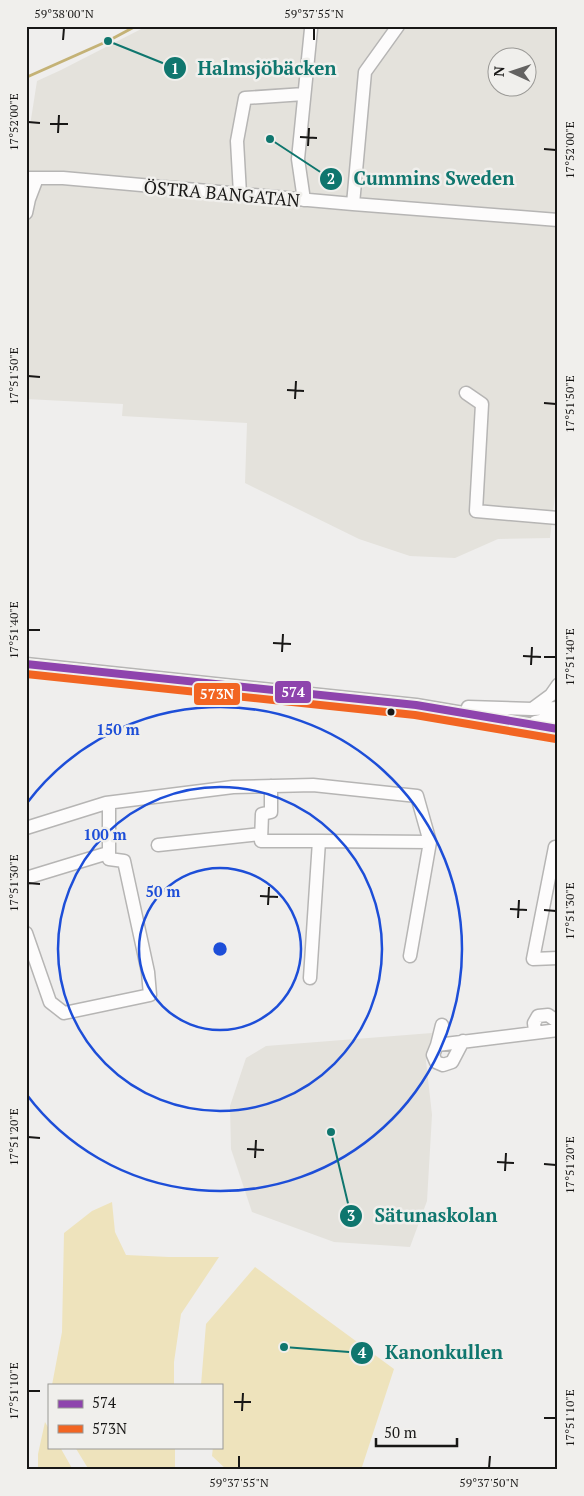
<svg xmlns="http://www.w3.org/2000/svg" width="584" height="1496" viewBox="0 0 584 1496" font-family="'PT Serif',serif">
	<rect width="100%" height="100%" fill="#efeeed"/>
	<path fill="#e4e2dc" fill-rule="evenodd" d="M147 26H558V470L550 538 498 539 455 558 410 556 359 539 245 483 247 423 122 416 123 404 26 399V151L37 81 61 70ZM496 58H526V88H496Z
		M432 1033 426 1061 432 1115 427 1201 410 1247 334 1242 252 1212 231 1149 230 1106 246 1058 266 1046Z"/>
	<path fill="#eee3bc" d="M112 1202 115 1232 126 1255 169 1257H219L181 1314 174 1362V1385H52L62 1332 64 1233 92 1211Z
		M255 1267 394 1369 361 1470H227L212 1456 213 1447H221V1385H201L206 1324Z
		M45 1422 49 1429V1447H60L73 1470H38V1454Z
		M75 1447H175V1470H89Z"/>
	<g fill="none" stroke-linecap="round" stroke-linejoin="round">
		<path stroke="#c4b276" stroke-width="3" d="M26 97 27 77 108 41 136 26"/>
		<g stroke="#b6b5b4" stroke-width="15">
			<path id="minor" d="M26 178H63L353 204 558 220
				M240 194 237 141 245 98 304 94
				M304 200 298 159 311 29
				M353 204 365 72 398 26
				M26 213 29 199 37 178
				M466 393 482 404 476 511 558 518
				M26 664 416 705 558 729
				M468 707 532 709 558 708
				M532 709 551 695 558 685
				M535 722 558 717
				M271 786V812L262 814 261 841H319L310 978
				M26 828 106 803 233 787 313 785 417 796 430 842
				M319 841 430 842 410 956
				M158 845 261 834
				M558 848 555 847 533 959 558 958
				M26 878 108 853
				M26 933 50 1002 64 1013 150 995 148 972 124 861 109 859V803
				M442 1025 437 1045 558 1030
				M535 1031 534 1023 538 1016 548 1015 558 1022
				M437 1045 433 1055 436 1062 443 1065 452 1062 463 1041"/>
		</g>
		<use href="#minor" stroke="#fdfcfc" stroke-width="12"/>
		<g stroke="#f0efec" stroke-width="11">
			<path id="bus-1" d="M26 664 416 705 558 729"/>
		</g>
		<g stroke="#f0efec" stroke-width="11">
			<path id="bus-2" d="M26 674 415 715 556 739"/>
		</g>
		<use href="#bus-1" stroke="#8e44ad" stroke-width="8"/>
		<use href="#bus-2" stroke="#f26522" stroke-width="8"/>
	</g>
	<path fill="none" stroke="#181716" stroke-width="2" d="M63 40 64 28M314 40V28M28 122 40 123M50 124H68M58 133 59 115M300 137 317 138M308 146 309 128M544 149 556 150M28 376 40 377M287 390 304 391M295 399 296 381M544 403 556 404M28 630H40M273 643 291 644M282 652 283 634M523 656 541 657M544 657H556M531 665 532 647M28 883 40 884M260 896 278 897M268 905 269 887M510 909 527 910M544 910 556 911M518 918 519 900M28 1137 40 1138M247 1149 264 1150M255 1158 256 1140M497 1162 514 1163M544 1164 556 1165M505 1171 506 1153M28 1391H40M234 1402H251M242 1411 243 1393M544 1418H556M239 1468V1456M489 1468 490 1456"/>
	<g fill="none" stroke="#1d4ed8" stroke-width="2.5">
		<circle cx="220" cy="949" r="81"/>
		<circle cx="220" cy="949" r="162"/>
		<path d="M27 803A242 242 0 1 1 27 1095"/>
	</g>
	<circle fill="#181716" stroke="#f0efec" stroke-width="2" cx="391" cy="712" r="4.5"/>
	<g text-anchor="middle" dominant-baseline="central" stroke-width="5" stroke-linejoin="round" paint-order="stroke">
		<g font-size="18" fill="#181716" stroke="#f0efec">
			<text transform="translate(222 193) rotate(5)">ÖSTRA BANGATAN</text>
		</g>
	</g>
	<circle cx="220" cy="949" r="8" fill="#1d4ed8" stroke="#f0efec" stroke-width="2.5"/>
	<g font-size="15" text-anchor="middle" font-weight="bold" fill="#1d4ed8" stroke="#f0efec" stroke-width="5" stroke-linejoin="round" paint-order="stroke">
		<text x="118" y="735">150 m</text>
		<text x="105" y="840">100 m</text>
		<text x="163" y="897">50 m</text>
	</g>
	<path fill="none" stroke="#0f766e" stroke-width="2" d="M108 41L175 68M270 139L331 179M331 1132L351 1216M284 1347L362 1353"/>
	<g fill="#0f766e" stroke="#f0efec" stroke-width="2">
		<circle cx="108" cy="41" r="5"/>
		<circle cx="270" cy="139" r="5"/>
		<circle cx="331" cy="1132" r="5"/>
		<circle cx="284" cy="1347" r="5"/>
		<circle cx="175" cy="68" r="12"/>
		<circle cx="331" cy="179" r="12"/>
		<circle cx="351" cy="1216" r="12"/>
		<circle cx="362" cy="1353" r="12"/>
	</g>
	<g font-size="15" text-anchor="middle" font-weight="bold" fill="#fff">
		<text x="175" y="74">1</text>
		<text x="331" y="184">2</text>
		<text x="351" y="1221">3</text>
		<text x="362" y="1358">4</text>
	</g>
	<g font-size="19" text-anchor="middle" font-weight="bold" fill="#0f766e" stroke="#f0efec" stroke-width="5" stroke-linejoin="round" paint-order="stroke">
		<text x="267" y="75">Halmsjöbäcken</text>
		<text x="434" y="185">Cummins Sweden</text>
		<text x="436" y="1222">Sätunaskolan</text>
		<text x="444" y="1359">Kanonkullen</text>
	</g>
	<g stroke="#f0efec" stroke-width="2">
		<rect x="274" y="680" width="38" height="24" rx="5" fill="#8e44ad"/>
		<rect x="193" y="682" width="48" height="24" rx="5" fill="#f26522"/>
	</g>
	<g font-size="14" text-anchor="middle" font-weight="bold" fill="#fff">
		<text x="293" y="697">574</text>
		<text x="217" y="699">573N</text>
	</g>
	<rect width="584" height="1496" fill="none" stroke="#f0efec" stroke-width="55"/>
	<rect x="48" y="1384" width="175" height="65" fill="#f0efec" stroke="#9a9996"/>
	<rect x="58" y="1400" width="25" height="8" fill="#8e44ad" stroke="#9a9996"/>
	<text x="92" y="1408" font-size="15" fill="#181716">574</text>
	<rect x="58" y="1425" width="25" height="8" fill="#f26522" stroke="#9a9996"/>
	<text x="92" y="1434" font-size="15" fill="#181716">573N</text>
	<g transform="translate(512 72) rotate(273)"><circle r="24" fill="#f0efec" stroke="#9a9996"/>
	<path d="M0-4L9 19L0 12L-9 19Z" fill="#636261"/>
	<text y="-8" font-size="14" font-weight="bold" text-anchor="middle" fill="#181716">N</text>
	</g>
	<path d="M376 1438v8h81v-8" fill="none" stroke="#181716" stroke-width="2.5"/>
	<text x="384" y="1438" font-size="15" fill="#181716" stroke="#f0efec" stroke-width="4" paint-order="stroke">50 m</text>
	<rect x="28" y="28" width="528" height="1440" fill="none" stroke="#181716" stroke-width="2"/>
	<g font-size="12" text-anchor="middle" fill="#181716">
		<text x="64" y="18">59°38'00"N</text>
		<text x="314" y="18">59°37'55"N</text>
		<text transform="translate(14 122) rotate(-90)" y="4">17°52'00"E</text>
		<text transform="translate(570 150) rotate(-90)" y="4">17°52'00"E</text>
		<text transform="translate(14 376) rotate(-90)" y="4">17°51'50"E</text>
		<text transform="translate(570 404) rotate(-90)" y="4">17°51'50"E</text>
		<text transform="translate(14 630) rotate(-90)" y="4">17°51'40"E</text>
		<text transform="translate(570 657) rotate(-90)" y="4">17°51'40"E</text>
		<text transform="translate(14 883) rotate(-90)" y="4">17°51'30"E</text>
		<text transform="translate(570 911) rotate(-90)" y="4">17°51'30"E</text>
		<text transform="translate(14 1137) rotate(-90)" y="4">17°51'20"E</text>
		<text transform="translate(570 1165) rotate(-90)" y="4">17°51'20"E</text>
		<text transform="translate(14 1391) rotate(-90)" y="4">17°51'10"E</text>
		<text transform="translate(570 1418) rotate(-90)" y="4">17°51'10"E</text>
		<text x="239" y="1487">59°37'55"N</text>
		<text x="489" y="1487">59°37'50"N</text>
	</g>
</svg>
